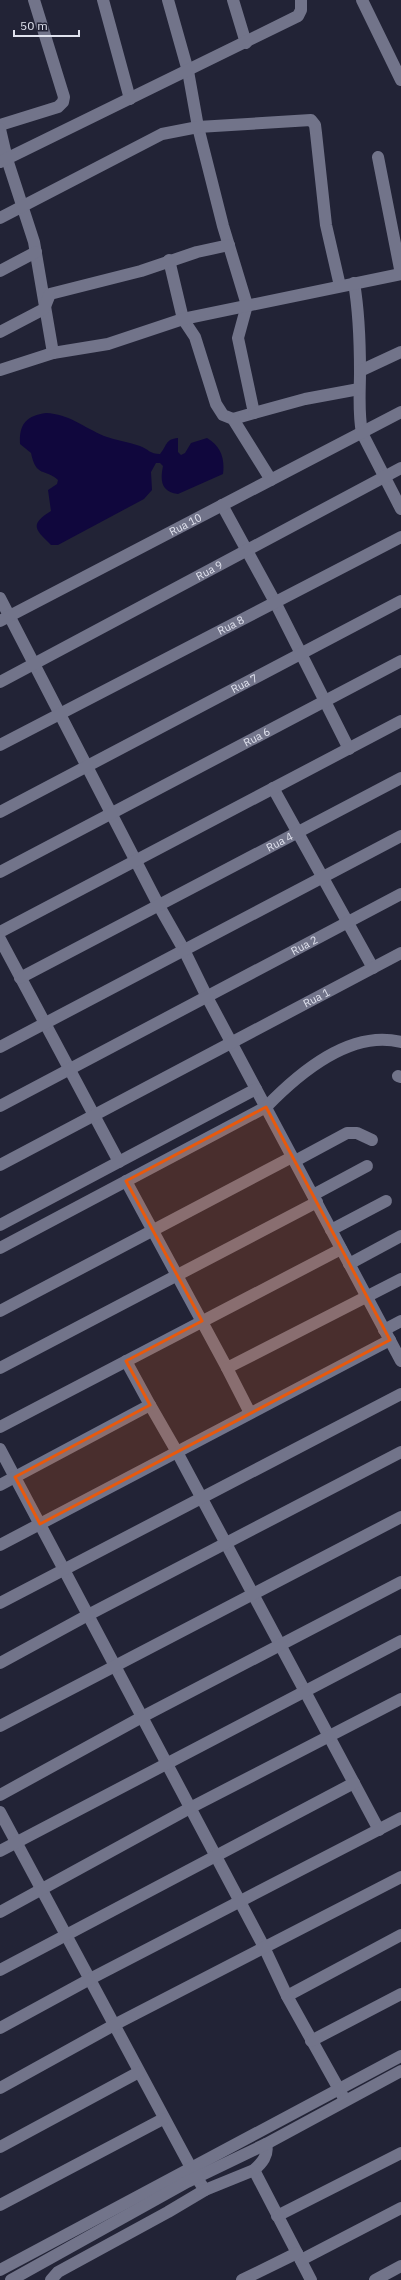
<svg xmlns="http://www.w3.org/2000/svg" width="401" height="2280" viewBox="0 0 401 2280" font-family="'IBM Plex Sans',sans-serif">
	<rect width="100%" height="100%" fill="#222336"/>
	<path fill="#10073d" d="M46 413C69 414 83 427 104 436 115 440 128 442 140 446 148 449 150 454 160 454 167 446 165 439 178 438V452L181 455 185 453 191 443 207 438C221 446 225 459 223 474L178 494C161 492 160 481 163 466L160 463H156L151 472 152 490 144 499 58 545H51C34 529 30 524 51 511L48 490 57 484 58 480C45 468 36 478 31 453L20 444C19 424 26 416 46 413Z"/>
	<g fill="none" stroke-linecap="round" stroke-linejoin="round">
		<g stroke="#72748a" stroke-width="12">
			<path d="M103 0 130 99"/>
			<path d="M168 0 188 71 198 127 223 226 247 305 238 338 254 413 233 419"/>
			<path d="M233 0 246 43"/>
			<path d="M362 0 401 80"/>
			<path d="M0 125 58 107 63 102 64 97 34 0"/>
			<path d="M0 129 7 159 34 242 53 353"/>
			<path d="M0 162 298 16 301 10V0"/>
			<path d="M0 218 162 134 198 127 311 120 315 125 316 133 326 225 340 286"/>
			<path d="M169 260 183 319 195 337 216 404 223 415 233 419 271 480"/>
			<path d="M0 271 36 252"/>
			<path d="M354 283C359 312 360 342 360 372 360 392 358 412 362 433L401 509"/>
			<path d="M0 332 44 309 50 294 141 271 197 252 229 245"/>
			<path d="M0 370 53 353 108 344 183 319 401 274 378 157"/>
			<path d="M360 371 401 352"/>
			<path d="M254 413 305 399 359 389"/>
			<path d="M222 505 275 602 349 749"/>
			<path d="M0 598 159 906 184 950 207 997 401 1361"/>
			<path id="s1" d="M0 621 401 412"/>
			<path id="s2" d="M0 682 401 468"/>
			<path id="s3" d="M0 745 401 537"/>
			<path d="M273 788 373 968"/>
			<path id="s4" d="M0 812 401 601"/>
			<path id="s5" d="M0 872 401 661"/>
			<path d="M0 932 401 721"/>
			<path d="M0 939 119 1162"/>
			<path id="s6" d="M20 978 401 778"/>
			<path d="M0 1047 401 836"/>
			<path d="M398 1076 401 1077"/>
			<path id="s7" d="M0 1106 401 894"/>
			<path d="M295 1161 347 1133H357L372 1140"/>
			<path id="s8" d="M0 1165 401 953"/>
			<path d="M126 1181 227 1368 401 1279"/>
			<path d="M313 1195 367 1166"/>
			<path d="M0 1225 256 1089"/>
			<path d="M331 1230 386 1201"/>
			<path d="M0 1248 266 1107C299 1073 350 1029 401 1042"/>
			<path d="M349 1264 401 1236"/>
			<path d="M0 1311 292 1157"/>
			<path d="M384 1330 401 1321"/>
			<path d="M0 1368 317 1202"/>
			<path d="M227 1368 250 1413"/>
			<path d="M150 1405 177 1452 379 1830"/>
			<path d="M0 1427 341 1249"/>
			<path d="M0 1449 264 1947 287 1996 345 2100"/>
			<path d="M0 1485 150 1405 126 1361"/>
			<path d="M0 1545 390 1340"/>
			<path d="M0 1603 401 1394"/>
			<path d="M0 1663 88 1615 401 1452"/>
			<path d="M0 1726 401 1517"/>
			<path d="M0 1795 142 1717 401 1582"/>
			<path d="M0 1812 196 2177 205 2190 254 2170 311 2280"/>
			<path d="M0 1851 401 1641"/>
			<path d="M0 1912 190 1808 401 1699"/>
			<path d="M0 1970 354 1783"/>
			<path d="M287 1996 401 1935"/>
			<path d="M0 2028 90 1979 401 1818"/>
			<path d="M311 2041 401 1994"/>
			<path d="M0 2088 114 2025 401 1877"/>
			<path d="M0 2147 139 2072"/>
			<path d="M254 2170C262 2163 269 2155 266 2144"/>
			<path d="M0 2205 163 2119"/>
			<path d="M277 2216 401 2153"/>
			<path d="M301 2260 401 2208"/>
			<path d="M0 2270 401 2056"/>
			<path d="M11 2280 187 2182 266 2144 401 2071"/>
			<path d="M51 2280 58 2272 168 2212 205 2190"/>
			<path d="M242 2280 297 2253"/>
			<path d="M375 2280 401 2266"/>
		</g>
	</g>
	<path fill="#e8590c" fill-opacity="0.2" stroke="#e8590c" stroke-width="3" stroke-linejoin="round" d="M266 1107 390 1340 40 1524 15 1477 150 1405 126 1361 202 1321 126 1181Z"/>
	<g text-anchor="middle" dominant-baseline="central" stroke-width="3" stroke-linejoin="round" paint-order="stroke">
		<g font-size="11" fill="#e0e2ee" stroke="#222336">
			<text stroke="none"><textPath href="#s1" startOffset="209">Rua 10</textPath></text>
			<text stroke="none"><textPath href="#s2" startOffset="237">Rua 9</textPath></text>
			<text stroke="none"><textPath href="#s3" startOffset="260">Rua 8</textPath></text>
			<text stroke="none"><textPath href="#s4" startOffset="276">Rua 7</textPath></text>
			<text stroke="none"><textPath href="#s5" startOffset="290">Rua 6</textPath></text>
			<text stroke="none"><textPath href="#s6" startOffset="293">Rua 4</textPath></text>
			<text stroke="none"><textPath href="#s7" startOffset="344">Rua 2</textPath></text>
			<text stroke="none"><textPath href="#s8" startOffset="358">Rua 1</textPath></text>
		</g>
	</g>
	<path d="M14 30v6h65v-6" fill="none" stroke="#e0e2ee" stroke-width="2"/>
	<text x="20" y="30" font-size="12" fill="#e0e2ee" stroke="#222336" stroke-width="3" paint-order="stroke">50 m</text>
</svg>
